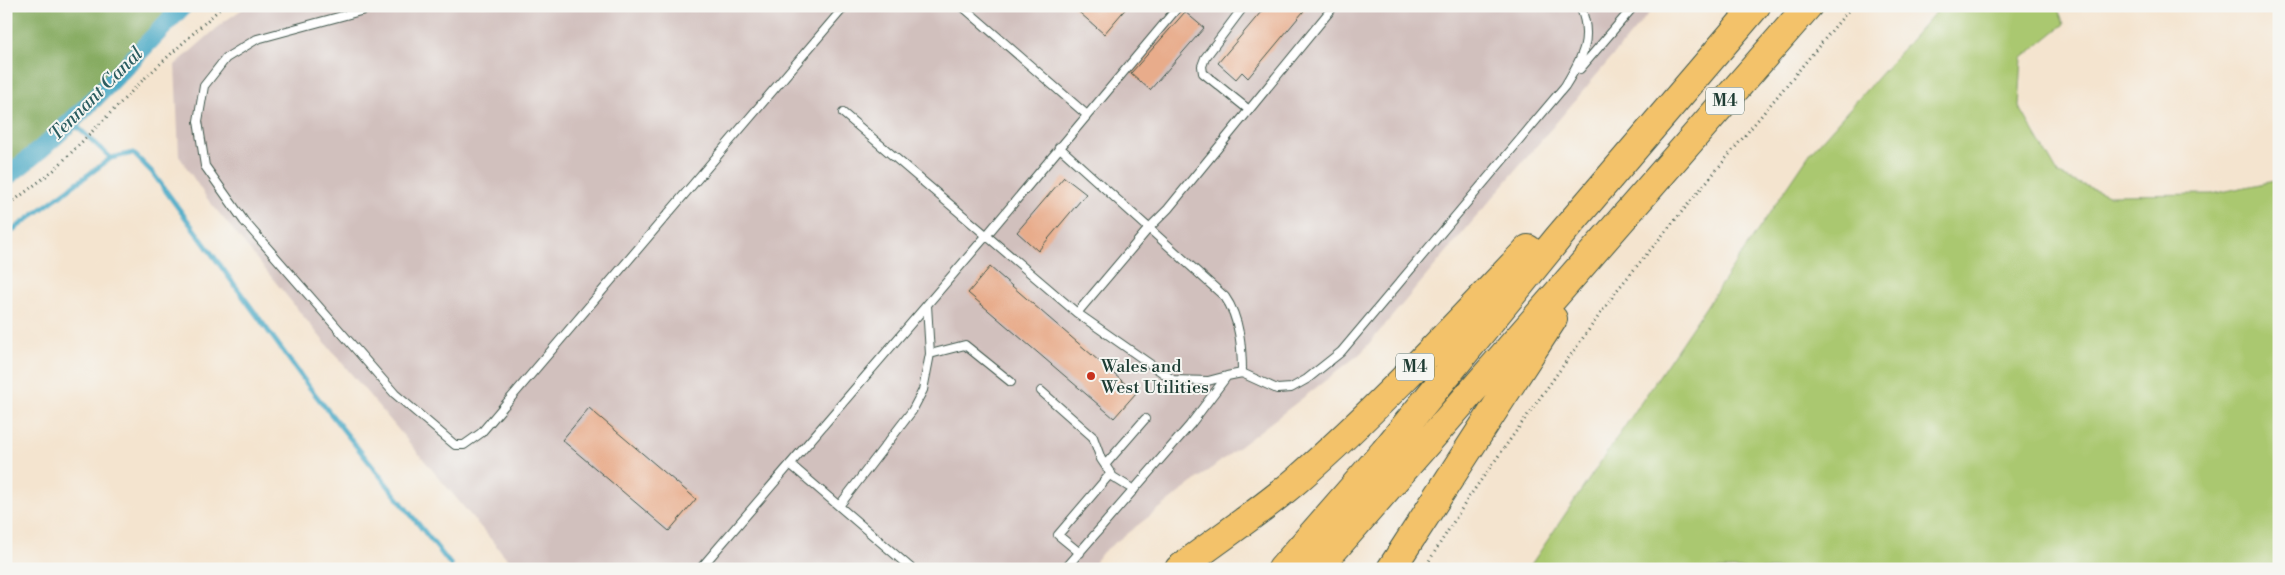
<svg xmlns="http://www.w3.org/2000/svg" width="2285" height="575" viewBox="0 0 2285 575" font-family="'Libre Bodoni',serif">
	<rect width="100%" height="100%" fill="#f6f6f2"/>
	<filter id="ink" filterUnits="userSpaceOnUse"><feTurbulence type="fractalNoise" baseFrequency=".02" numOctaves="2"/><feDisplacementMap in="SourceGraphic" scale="10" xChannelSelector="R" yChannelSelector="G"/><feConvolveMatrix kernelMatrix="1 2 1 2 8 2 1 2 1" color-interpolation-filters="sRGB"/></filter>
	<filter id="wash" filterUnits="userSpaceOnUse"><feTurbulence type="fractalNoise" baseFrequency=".0096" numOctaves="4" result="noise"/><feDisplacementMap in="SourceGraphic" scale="20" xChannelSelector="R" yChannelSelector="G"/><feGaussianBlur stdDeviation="1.12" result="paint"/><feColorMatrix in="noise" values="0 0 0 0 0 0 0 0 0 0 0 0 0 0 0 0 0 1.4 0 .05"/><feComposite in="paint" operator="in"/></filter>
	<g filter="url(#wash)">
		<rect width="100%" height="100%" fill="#f4e4cf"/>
		<path fill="#d1c0bd" d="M247 6H1655L1361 353 1103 552 1090 569H516L326 344 206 197 179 156 175 65 225 21Z"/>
		<path fill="#aac870" stroke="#648252" d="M1941 6H2057L2064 24 2022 58 2019 106 2059 175 2108 195 2212 194 2279 180V569H1528L1811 152Z"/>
		<path fill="#87ac62" stroke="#53744b" d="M6 6H183C126 65 72 128 6 177Z"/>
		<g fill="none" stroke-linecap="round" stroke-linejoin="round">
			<path stroke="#46a8c5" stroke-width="5" d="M72 122 111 158
				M6 235 111 158 133 153 152 172 310 388 451 565"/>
			<path stroke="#46a8c5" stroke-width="19" d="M6 177C72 128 126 65 183 6"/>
		</g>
		<g id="blocks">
			<path fill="#e8ac8b" d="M1072 6H1128L1104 34Z
				M1266 6H1308L1248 78 1242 72 1236 79 1218 63Z
				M1185 12 1204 28 1150 90 1131 73Z
				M1064 177 1086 194 1038 251 1017 232Z
				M990 267 1136 393 1114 418 968 293Z
				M589 408 696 499 669 531 562 440Z"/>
		</g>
	</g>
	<g filter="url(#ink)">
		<use href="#blocks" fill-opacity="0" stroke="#3f564b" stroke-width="1"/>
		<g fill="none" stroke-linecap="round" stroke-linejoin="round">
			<g stroke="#3f564b" stroke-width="10">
				<path id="lane" d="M379 6 257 39 226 58 204 86 198 121 205 166 244 221 395 394 455 445H464L481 433 845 6
					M962 6 1087 115
					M1244 6 1205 58 1202 66 1203 73 1249 110
					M1580 69 1634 6
					M843 113 1077 313 1173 380 1208 381 1227 376
					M1059 147 1225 297C1240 318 1242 348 1242 373
					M1077 313 1149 228 1168 209 1334 6
					M930 354 965 345 1011 382
					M1041 391 1093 437 1101 459 1113 477 1134 490
					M790 464 912 569
					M1105 465 1145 419
					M839 506 912 411 923 390 930 354 927 305
					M1080 553 1058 535 1111 473
					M700 569 986 236 1178 7
					M1065 569 1190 425 1227 376 1242 373 1277 389 1291 388 1307 379 1341 352 1565 86C1582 58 1594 39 1580 6"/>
			</g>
			<g stroke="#3f564b" stroke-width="30">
				<path id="highway" d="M1179 569C1218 539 1260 512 1297 480 1379 408 1453 328 1528 249
					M1282 569 1384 452 1558 238 1756 6
					M1317 569 1808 6
					M1391 569 1553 319"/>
			</g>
			<path stroke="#3f564b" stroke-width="3" stroke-dasharray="1 4" stroke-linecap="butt" d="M6 207 54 170 146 77 223 6
				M1424 569 1469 497 1618 289 1852 6"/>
			<use href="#lane" stroke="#fff" stroke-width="8"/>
			<use href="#highway" stroke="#f3c26a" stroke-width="28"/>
		</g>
	</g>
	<circle fill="#c8321e" stroke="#f6f6f2" stroke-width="2" cx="1091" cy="376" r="5"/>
	<g text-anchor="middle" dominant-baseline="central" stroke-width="4" stroke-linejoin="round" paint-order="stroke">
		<g fill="#f6f6f2" stroke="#60746d" stroke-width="1">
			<rect x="1706" y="87.5" width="38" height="27" rx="4"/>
			<rect x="1396" y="353.5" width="38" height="27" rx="4"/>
		</g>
		<g font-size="16" font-weight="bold" fill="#1f3d34">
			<text x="1725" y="101">M4</text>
			<text x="1415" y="367">M4</text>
		</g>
		<g font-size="18" fill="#1f3d34" stroke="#f6f6f2" text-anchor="start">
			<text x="1101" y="366">Wales and<tspan x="1101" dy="21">West Utilities</tspan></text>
		</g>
		<g font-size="19" font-style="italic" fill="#2b5d60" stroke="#f6f6f2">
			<text transform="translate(96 94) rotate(-45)">Tennant Canal</text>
		</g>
	</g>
	<rect width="2285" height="575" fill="none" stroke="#f6f6f2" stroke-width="25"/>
</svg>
